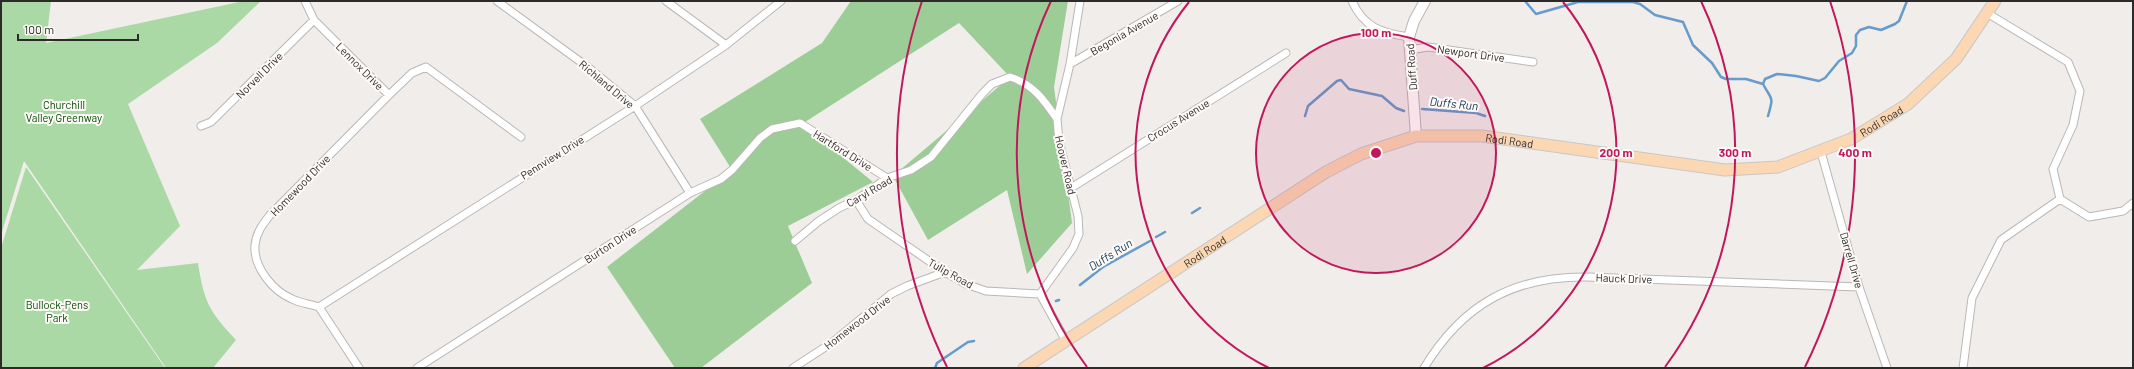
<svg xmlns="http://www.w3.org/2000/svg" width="2134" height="369" viewBox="0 0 2134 369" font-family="Barlow,sans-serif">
	<rect width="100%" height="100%" fill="#f0edeb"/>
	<path fill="#abd9a6" d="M1 1H51L46 43 244 1H261L217 43 128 104 180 226 137 270 198 263C204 302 209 311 236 340L213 368H166L24 161 1 235Z
		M26 167 165 368H1V248Z"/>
	<path fill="#9dcd96" d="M851 1H1068L1054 87 1072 223 1027 274 1007 190 928 240 893 176 1010 77 959 23 802 124 873 182 788 226 812 283 701 368H675L607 267 732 170 700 119 822 43Z"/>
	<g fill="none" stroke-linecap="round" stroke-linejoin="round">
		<path stroke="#669bcb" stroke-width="2.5" d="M1525 1 1536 14 1578 2H1633L1640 4 1655 15 1683 22 1693 45 1712 63 1721 77 1726 79H1746L1763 84
			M1422 109 1476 113 1485 116
			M1305 116 1308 106 1337 81 1341 80 1349 89 1382 96 1396 108 1404 111
			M1768 116C1774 95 1772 101 1763 84L1765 79 1777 74 1796 76 1819 81 1825 78 1839 61 1852 53 1856 46V35L1860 30 1869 27 1881 30 1895 24 1899 21 1907 1
			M1192 213 1200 208
			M1156 237 1165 232
			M1080 285 1103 267 1150 241
			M1056 301 1059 300
			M935 368 937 363 968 342 974 341"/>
		<g stroke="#bab7b5" stroke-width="9">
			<path id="street" d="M305 1 314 20 389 95
				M497 1 589 68 635 106 690 193
				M666 1 726 45
				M1352 1C1364 28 1382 33 1409 37
				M1987 13 2068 62 2080 91 2073 125 2053 169 2060 199 2089 217 2123 211 2133 203
				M1409 50 1428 47 1533 62
				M1070 64 1178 1
				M201 126 211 122 314 20
				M1821 152 1859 287 1887 368
				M1071 188 1286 53
				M858 199 859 205 868 219 945 272 966 284 986 291 1040 294 1066 341
				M795 241 819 221 839 208 858 199 887 178 911 170 931 157 982 94 992 84 1010 77C1033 84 1044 100 1057 119
				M1040 294 1073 248 1079 234 1078 216 1059 141 1057 119 1070 64 1080 1
				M319 307 635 106 726 45 781 1
				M359 368 319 307C310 304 300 303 292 299 273 291 253 267 255 245 256 233 263 224 270 215L389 95 412 73 426 67 521 137
				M417 368 690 193 721 179 732 170 760 138 772 129 800 123 887 178
				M793 368 833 342 891 294 907 286 945 272
				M1424 368C1462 305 1513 276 1587 277L1859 287
				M1963 368 1972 298 2001 240 2060 199"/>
		</g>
		<g stroke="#bab7b5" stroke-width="12">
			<path id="secondary" d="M1416 136 1409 37 1414 21 1425 1"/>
		</g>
		<g stroke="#c8c8c8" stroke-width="13">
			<g id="primary">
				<path id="s1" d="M1024 368 1326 172 1361 154 1416 136H1482L1725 170 1778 167 1851 139 1908 104 1956 59 1995 1"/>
			</g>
		</g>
		<use href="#street" stroke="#fff" stroke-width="7"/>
		<use href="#secondary" stroke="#fff" stroke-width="10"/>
		<use href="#primary" stroke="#fbd7b3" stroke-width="11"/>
	</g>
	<circle cx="1376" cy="153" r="120" fill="#c2185b" fill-opacity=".12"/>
	<g fill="none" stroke="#c2185b" stroke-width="2">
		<circle cx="1376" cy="153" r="120"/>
		<path d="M1269 368A240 240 0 0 1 1189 2M1563 2A240 240 0 0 1 1483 368"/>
		<path d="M1087 367A359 359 0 0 1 1051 1M1701 1A359 359 0 0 1 1665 367"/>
		<path d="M947 367A479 479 0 0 1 922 1M1830 1A479 479 0 0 1 1805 367"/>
	</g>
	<g text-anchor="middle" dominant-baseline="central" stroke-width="4" stroke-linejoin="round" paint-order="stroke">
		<g font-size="11" fill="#2d2b2a" stroke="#fefaf8">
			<text transform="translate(1124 33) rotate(-30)">Begonia Avenue</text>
			<text transform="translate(1471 53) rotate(8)">Newport Drive</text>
			<text transform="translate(360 66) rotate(45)">Lennox Drive</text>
			<text transform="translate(1411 67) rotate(-94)">Duff Road</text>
			<text transform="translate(259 75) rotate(-45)">Norvell Drive</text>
			<text transform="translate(607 84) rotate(40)">Richland Drive</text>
			<text transform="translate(1178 120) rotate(-32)">Crocus Avenue</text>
			<text stroke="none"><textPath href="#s1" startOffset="935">Rodi Road</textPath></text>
			<text stroke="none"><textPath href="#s1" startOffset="551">Rodi Road</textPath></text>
			<text transform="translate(843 150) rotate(32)">Hartford Drive</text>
			<text transform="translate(552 157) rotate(-32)">Pennview Drive</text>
			<text transform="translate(1066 165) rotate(77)">Hoover Road</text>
			<text transform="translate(300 185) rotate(-46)">Homewood Drive</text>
			<text transform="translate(869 191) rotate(-30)">Caryl Road</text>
			<text transform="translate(610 244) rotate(-33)">Burton Drive</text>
			<text stroke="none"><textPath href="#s1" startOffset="215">Rodi Road</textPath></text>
			<text transform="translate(1852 260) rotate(74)">Darrell Drive</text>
			<text transform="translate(951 273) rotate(29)">Tulip Road</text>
			<text transform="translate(1624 278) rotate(2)">Hauck Drive</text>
			<text transform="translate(857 322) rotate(-38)">Homewood Drive</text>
		</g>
		<g font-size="11" fill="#024a00" stroke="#fefaf8">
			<text x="64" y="104">Churchill<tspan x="64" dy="13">Valley Greenway</tspan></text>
			<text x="57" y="304">Bullock-Pens<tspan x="57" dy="13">Park</tspan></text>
		</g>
		<g font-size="12" font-style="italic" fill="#0d3656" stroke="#fefaf8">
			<text transform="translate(1454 103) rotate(6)">Duffs Run</text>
			<text transform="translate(1110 254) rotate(-32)">Duffs Run</text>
		</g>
	</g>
	<circle cx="1376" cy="153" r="6" fill="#c2185b" stroke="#fefaf8" stroke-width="2"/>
	<g font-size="12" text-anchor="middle" font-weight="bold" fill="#c2185b" stroke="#fefaf8" stroke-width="4" stroke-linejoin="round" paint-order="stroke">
		<text x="1376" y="37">100 m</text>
		<text x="1616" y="157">200 m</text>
		<text x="1735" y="157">300 m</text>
		<text x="1855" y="157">400 m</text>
	</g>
	<rect width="2134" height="369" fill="none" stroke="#2d2b2a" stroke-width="4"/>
	<path d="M18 34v6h120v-6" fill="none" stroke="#2d2b2a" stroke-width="2"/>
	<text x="24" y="34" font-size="12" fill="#2d2b2a" stroke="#fefaf8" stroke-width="3" paint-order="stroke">100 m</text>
</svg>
